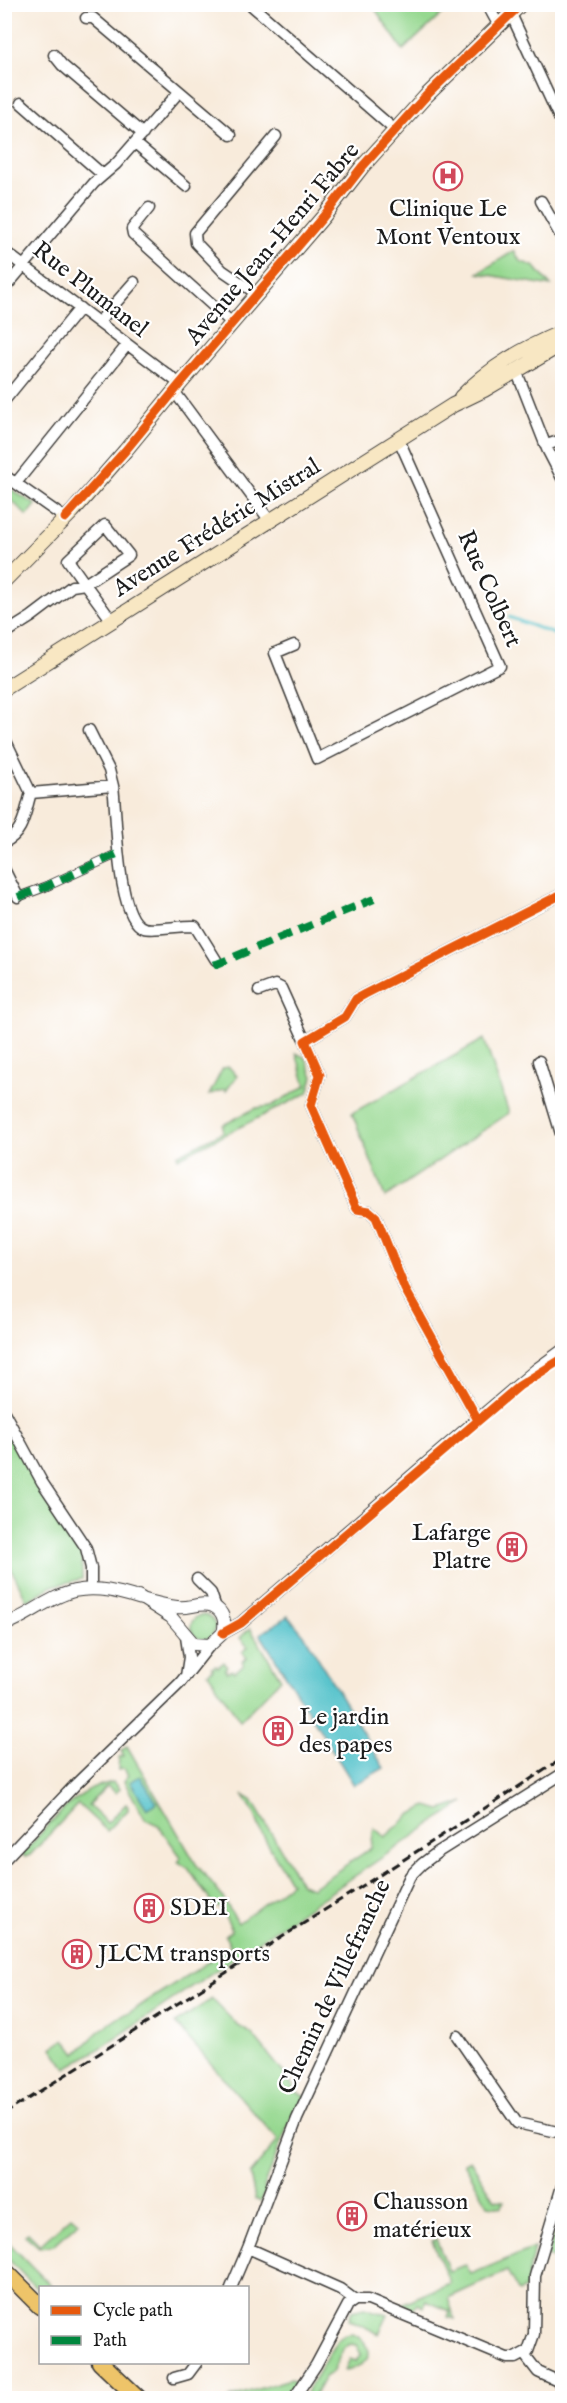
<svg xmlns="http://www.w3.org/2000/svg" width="567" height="2403" viewBox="0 0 567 2403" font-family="'IM FELL English',serif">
	<rect width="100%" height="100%" fill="#fff"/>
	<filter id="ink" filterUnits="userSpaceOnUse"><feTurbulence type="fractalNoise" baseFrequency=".0167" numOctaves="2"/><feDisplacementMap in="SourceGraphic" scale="12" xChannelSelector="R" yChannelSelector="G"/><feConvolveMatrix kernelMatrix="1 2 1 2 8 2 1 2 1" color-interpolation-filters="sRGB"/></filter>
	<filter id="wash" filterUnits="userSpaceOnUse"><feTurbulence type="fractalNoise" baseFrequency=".008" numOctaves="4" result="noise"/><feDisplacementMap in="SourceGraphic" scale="24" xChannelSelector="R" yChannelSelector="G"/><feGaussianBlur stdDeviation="1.35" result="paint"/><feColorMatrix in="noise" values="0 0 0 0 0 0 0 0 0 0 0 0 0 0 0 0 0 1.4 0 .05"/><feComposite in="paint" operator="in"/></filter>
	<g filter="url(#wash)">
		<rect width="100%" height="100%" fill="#f8ebdb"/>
		<path fill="#95d88f" stroke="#587a56" stroke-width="1.5" d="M383 4H452V5L403 50 375 9Z
			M514 251 520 261 535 267 551 286 478 273Z
			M4 485 36 505 27 516 5 494Z
			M484 1039 509 1113 385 1197 352 1113Z
			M296 1053 306 1058 313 1077 308 1093 178 1158 177 1155 223 1132V1125L256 1108 271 1106 306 1086Z
			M229 1067 237 1076 226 1091 225 1089 209 1095 223 1068Z
			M4 1421 35 1480 71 1533 82 1554V1579L52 1586 27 1601 5 1556Z
			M191 1627a12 12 0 1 1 24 0a12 12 0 1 1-24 0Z
			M250 1628 281 1679 240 1721 208 1673 213 1669 212 1667 216 1665 218 1667 224 1662 227 1666 225 1669 227 1672 232 1670 235 1672 244 1664 242 1661 247 1658 242 1652 248 1647 240 1638Z
			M127 1746 196 1864 221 1895 238 1923 291 1883 262 1834 254 1812 243 1795 252 1800 301 1884 312 1888 371 1848 374 1828 385 1837 410 1815 426 1806 441 1810 464 1802 104 2046 66 2068 52 2048 65 2039 76 2054 99 2031 124 2014 129 2013 231 1947 225 1936 232 1930 220 1907 214 1906 188 1868 178 1862 181 1857 158 1825 145 1819 124 1781 129 1775 124 1769 118 1770 119 1757 124 1756 121 1751Z
			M113 1782 119 1789 116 1793 107 1786 88 1805 107 1823 126 1804 128 1807V1810L107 1831 78 1804 30 1855 25 1857 22 1854C49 1826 73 1789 113 1782Z
			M212 1999 237 2025 252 2034 286 2076 297 2092 305 2097 299 2110 294 2111 263 2187 266 2190 261 2202 255 2199 250 2174 277 2142V2139L175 2023Z
			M470 2160 495 2200 504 2201 502 2207 488 2205 464 2163Z
			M562 2205V2246L558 2248 562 2261 547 2256Z
			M72 2216 79 2222 54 2245 39 2247 25 2235 28 2233 40 2245Z
			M5 2237 10 2244 52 2287 40 2288V2292L5 2256Z
			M436 2239 449 2271 466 2265 471 2274 534 2248 526 2287 519 2292 507 2271 448 2298 455 2319 448 2317 450 2311 426 2301 423 2307 418 2304 415 2305 412 2311 399 2305 450 2283 432 2241Z
			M364 2308 388 2315 379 2334 349 2319 352 2311Z
			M353 2334C379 2347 371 2366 345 2370L350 2359 356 2361 361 2354 356 2345 350 2344 344 2347 332 2373 325 2377 313 2398H303L337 2340 345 2335Z
			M290 2379 295 2382 291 2392 284 2398H229Z"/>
		<path fill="#54c2cb" stroke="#386f74" stroke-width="1.5" d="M288 1616 305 1636 384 1768 354 1785 260 1634Z
			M140 1776 157 1803 147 1809 130 1782Z"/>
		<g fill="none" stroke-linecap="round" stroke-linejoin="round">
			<path stroke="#54c2cb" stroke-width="3" d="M509 617 562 637"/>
		</g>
	</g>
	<g filter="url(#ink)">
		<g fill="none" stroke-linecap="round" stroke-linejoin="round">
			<g stroke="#3d3b39" stroke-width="10">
				<path id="pedestrian" d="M18 897 45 887 119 853"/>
			</g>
			<g stroke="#3d3b39" stroke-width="13">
				<path id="minor" d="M250 4 396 131
					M487 4 499 26
					M511 14 561 122
					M86 18H93L231 135
					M54 55 62 65 143 134
					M21 103 103 175
					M135 143 186 186
					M541 201 562 238
					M149 208 132 229 133 234 232 323
					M4 251 180 384
					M4 289 94 183 116 164 179 92
					M257 294 222 270 196 243 195 233 276 136
					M99 322 134 282
					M516 370 547 449 562 478
					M174 391 270 521
					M4 401 80 308
					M546 445 562 440
					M4 475 65 518
					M16 483 127 345
					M105 525 129 555 85 584 68 560Z
					M4 634 31 617 72 586 85 584 112 621
					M294 645 275 653 317 759 500 666 399 440
					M89 730 109 770 113 786
					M4 737 31 793C25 811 24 834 4 842
					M31 793 113 786C117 813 116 919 144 928 153 931 182 925 195 926L216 960
					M4 869 18 897
					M259 991 275 985 281 988 305 1041
					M539 1061 562 1137
					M4 1412 42 1482 86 1548 91 1568V1589
					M478 1420 405 1289 376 1217 369 1211 357 1209 311 1105 320 1075 305 1041 345 1017 356 999 365 994 562 894
					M197 1579 211 1593 216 1608
					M186 1676 189 1657 186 1637
					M4 1860 75 1785 180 1683 210 1645
					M457 2036 517 2123 562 2133
					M248 2248 340 2289 355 2300
					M231 2288 248 2248 297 2119 410 1876 422 1864 438 1852 562 1774
					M524 2354 538 2372 562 2383
					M174 2378 188 2374 197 2362
					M294 2398 316 2365 348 2305 355 2300H368L507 2358H515L528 2351 534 2334 535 2276 562 2186"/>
			</g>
			<g stroke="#3d3b39" stroke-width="14">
				<path id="tertiary" d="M4 1625C29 1616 49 1597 74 1591 112 1583 141 1603 177 1607 190 1609 201 1601 213 1606 224 1611 226 1623 223 1633L210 1645 194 1644 171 1617 138 1596
					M223 1633 241 1623 463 1432 536 1370 562 1351"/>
			</g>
			<g stroke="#3d3b39" stroke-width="16">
				<path id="secondary" d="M461 397C490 367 524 348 562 332
					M4 581 73 511 125 451 180 384 323 217 362 167 426 96 521 4
					M4 689 453 405 484 390 562 344"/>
			</g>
			<g stroke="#3d3b39" stroke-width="19">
				<path id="primary" d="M4 2270 40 2306
					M100 2362 138 2398"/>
			</g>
			<use href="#pedestrian" stroke="#fff" stroke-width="8"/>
			<use href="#minor" stroke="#fff" stroke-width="10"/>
			<use href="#tertiary" stroke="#fff" stroke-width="12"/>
			<use href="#secondary" stroke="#f8e7c3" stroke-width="14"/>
			<use href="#primary" stroke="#eec469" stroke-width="16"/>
			<path stroke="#1c1c1c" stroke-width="3" stroke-dasharray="9 4.5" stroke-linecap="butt" d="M4 2114 562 1759"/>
			<path stroke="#00873e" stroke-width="8" stroke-dasharray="15 8" stroke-linecap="butt" d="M18 897 45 887 119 853
				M216 960 217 964 374 899"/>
			<g stroke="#fff" stroke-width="13">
				<path id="cycleway" d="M65 518 125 451 180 384 323 217 362 167 426 96 521 4
					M478 1420 405 1289 376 1217 369 1211 357 1209 311 1105 320 1075 305 1041 345 1017 356 999 365 994 562 894
					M223 1633 241 1623 519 1386 562 1359"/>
			</g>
			<use href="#cycleway" stroke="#e8590c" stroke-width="9"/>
		</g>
	</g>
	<defs>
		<g id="hospital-ring" transform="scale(1.5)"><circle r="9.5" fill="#fff" stroke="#d1495b" stroke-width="1.5"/><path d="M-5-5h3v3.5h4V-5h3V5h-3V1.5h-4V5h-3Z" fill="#d1495b"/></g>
		<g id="building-ring" transform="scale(1.5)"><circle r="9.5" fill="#fff" stroke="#d1495b" stroke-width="1.5"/><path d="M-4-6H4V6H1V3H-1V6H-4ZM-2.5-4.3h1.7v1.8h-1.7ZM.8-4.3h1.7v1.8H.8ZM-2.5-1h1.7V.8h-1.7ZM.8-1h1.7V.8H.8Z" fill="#d1495b"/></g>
	</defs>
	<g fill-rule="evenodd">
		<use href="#hospital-ring" x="448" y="176"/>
		<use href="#building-ring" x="512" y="1547"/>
		<use href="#building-ring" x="278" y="1731"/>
		<use href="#building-ring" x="149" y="1908"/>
		<use href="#building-ring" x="77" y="1954"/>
		<use href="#building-ring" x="352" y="2216"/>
	</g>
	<g text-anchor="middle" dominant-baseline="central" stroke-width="4.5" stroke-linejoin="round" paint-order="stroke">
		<g font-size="24" fill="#1c1c1c" stroke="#fff" text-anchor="start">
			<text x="448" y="209" text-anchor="middle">Clinique Le<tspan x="448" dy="28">Mont Ventoux</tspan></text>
			<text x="491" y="1533" text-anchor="end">Lafarge<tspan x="491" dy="28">Platre</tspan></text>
			<text x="299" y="1717">Le jardin<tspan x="299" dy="28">des papes</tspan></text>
			<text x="170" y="1908">SDEI</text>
			<text x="98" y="1954">JLCM transports</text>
			<text x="373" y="2202">Chausson<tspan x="373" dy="28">matérieux</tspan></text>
		</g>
		<g font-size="24" fill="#1c1c1c" stroke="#fff">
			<text transform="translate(273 244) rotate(-50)">Avenue Jean-Henri Fabre</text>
			<text transform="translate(90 290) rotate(38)">Rue Plumanel</text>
			<text transform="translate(217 528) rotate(-32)">Avenue Frédéric Mistral</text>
			<text transform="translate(489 589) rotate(66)">Rue Colbert</text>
			<text transform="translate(335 1987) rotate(-65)">Chemin de Villefranche</text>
		</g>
	</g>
	<rect width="567" height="2403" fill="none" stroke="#fff" stroke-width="24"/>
	<rect x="39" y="2286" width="210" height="78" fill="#ffffff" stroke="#a4a4a4" stroke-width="1.5"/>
	<rect x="51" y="2306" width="30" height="9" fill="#e8590c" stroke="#a4a4a4" stroke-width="1.5"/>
	<text x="93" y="2316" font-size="18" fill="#1c1c1c">Cycle path</text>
	<rect x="51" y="2336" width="30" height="9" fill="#00873e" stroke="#a4a4a4" stroke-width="1.5"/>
	<text x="93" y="2346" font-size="18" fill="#1c1c1c">Path</text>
</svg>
